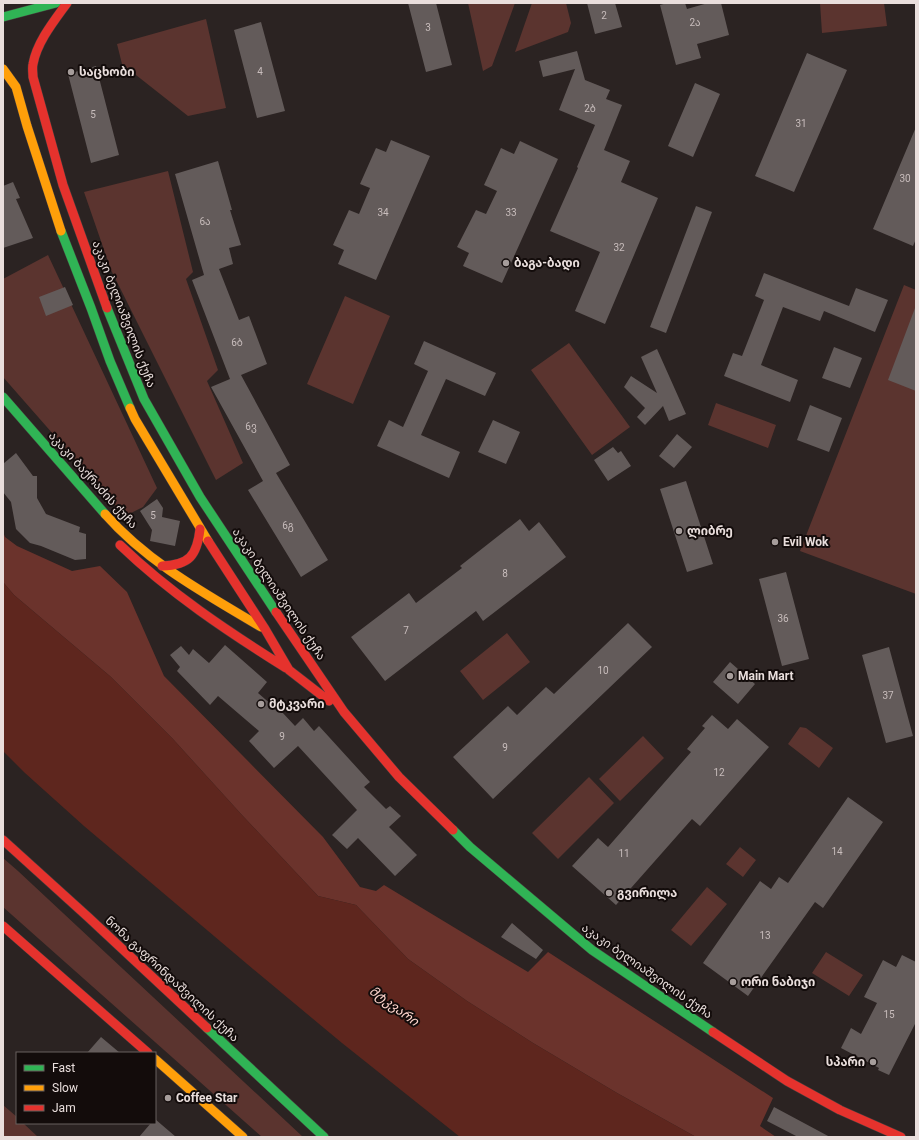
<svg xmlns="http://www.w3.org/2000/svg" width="919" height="1140" viewBox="0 0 919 1140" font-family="Roboto,'Noto Sans Georgian',sans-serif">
	<rect width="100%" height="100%" fill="#2b2322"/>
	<path fill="#5b342f" d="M468 3H515L492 66 483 71Z
		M532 3H566L571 23 568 32 515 52Z
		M820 3H884L887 26 822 33Z
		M206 19 226 108 188 116 122 64 117 44Z
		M168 171 193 272 186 279 218 370 207 381 243 463 216 480 111 270 84 192Z
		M48 255 157 488 143 507 125 516 3 377V279Z
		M904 285 916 290V594L800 551Z
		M345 296 390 316 353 404 307 384Z
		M569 343 630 427 592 455 531 370Z
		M716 403 776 425 768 448 708 425Z
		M507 633 530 662 483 700 460 671Z
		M800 727 806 728 833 748 819 768 788 744Z
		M643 736 664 758 620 801 599 779Z
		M589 777 614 803 558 859 532 833Z
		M740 847 756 860 743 877 726 864Z
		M3 858 18 871 303 1137H262L3 907Z
		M707 887 727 904 691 946 671 930Z
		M826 952 863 975 849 996 812 973Z
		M3 1105 17 1117V1123H23L38 1137H3Z"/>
	<path fill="#6b332c" d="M3 532 5 537 17 546 72 571 100 566 127 592 164 676 323 837 360 887 376 891 384 885 528 972 548 952 773 1098 760 1126 776 1137H696L617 1093 533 1043 467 1001 408 959 356 905 318 896 241 814 172 738 111 677 14 595 3 582Z"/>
	<path fill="#5e261e" d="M3 582 14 595 111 677 172 738 241 814 318 896 356 905 408 959 467 1001 533 1043 617 1093 696 1137H460L342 1043 253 969 84 826 25 773 3 751Z"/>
	<path fill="#635b5a" d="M408 3H436L452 65 426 72Z
		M587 3H615L622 27 595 34Z
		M667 3H685L687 9 708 3H721L729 35 697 44 701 58 676 65 660 5Z
		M261 22 285 111 257 118 234 30Z
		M577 51 585 80 610 90 606 99 622 105 604 150 630 161 621 182 658 198 605 324 575 311 600 252 550 231 578 168 577 167 595 125 559 110 575 69 543 77 539 61Z
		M807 53 847 70 794 192 755 176Z
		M96 66 119 155 91 163 68 74Z
		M695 83 720 94 693 157 668 146Z
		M916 127V239L913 246 873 229Z
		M391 140 430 156 376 280 338 264 344 250 333 245 349 210 359 214 370 188 360 184 376 148 386 152Z
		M520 141 558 159 502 283 463 266 469 253 457 247 476 210 486 214 497 191 484 185 501 148 514 154Z
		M218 161 232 210H230L241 245 229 248 233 264 219 269 239 320 249 316 267 364 241 375 290 465 276 473 328 560 301 577 248 490 263 481 211 387 230 379 192 280 204 275 175 174Z
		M13 182 20 198 16 199 33 238 3 248V186Z
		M696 206 712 212 666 333 650 327Z
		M764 273 849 306 856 288 888 300 875 332 824 311 820 321 783 307 761 365 798 380 790 402 724 376 733 353 742 356 764 300 755 296Z
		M65 287 73 305 46 316 39 297Z
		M915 308H916V391L888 380Z
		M424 341 496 373 485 396 446 379 421 435 460 452 449 478 377 446 389 420 403 427 428 371 414 364Z
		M834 347 862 358 850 388 822 378Z
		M657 349 686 414 669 421 663 406 645 425 637 417 645 408 624 387 631 376 657 393 641 357Z
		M810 405 842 418 829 452 797 440Z
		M493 420 520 432 506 464 478 452Z
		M677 434 692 447 674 468 659 456Z
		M613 447 618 453 621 451 631 466 608 481 594 460Z
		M16 453 33 476H37V498L46 514 80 527 79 532 86 534V559L75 560 41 546 30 543 16 529 11 502 3 492V464Z
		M686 481 713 564 687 572 660 489Z
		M157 499 163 508 162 517 180 521 175 546 150 541 152 530 140 511Z
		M520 519 529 531 539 522 566 557 483 621 476 611 385 681 351 637 409 593 416 603 462 568 460 566Z
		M786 572 809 659 782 666 759 579Z
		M628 623 652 647 493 799 453 757 508 706 517 715 546 687 554 694Z
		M225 645 267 682 258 693 280 712 281 711 295 726 303 718 314 731 319 726 370 782 364 787 386 809 390 806 401 816 389 827 417 855 395 876 358 838 347 849 332 835 357 810 298 746 274 768 249 741 259 731 218 696 210 705 177 671 180 667 170 655 181 646 189 655 193 649 209 663Z
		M889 647 913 736 886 743 862 655Z
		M730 662 755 684 738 704 713 682Z
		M712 715 728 729 737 719 769 747 700 826 692 819 616 905 572 866 598 838 608 847 691 752 687 749 705 728 702 726Z
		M848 797 883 822 823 908 815 902 748 996 703 963 760 881 771 889 779 877 788 883Z
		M512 923 543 950 536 959 501 937Z
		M902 955 916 962V1022L889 1075 878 1070 879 1068 841 1048 851 1028 861 1034 877 1003 864 997 883 960 896 967Z
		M101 1037 120 1053H87Z
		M774 1107 830 1137H798L767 1121Z
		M155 1119 176 1137H139L151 1123H155Z"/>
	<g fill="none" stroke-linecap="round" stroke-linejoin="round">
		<g stroke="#463f3e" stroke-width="10">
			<path id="fast" d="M3 17 56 3
				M61 231 91 308 110 361 130 408
				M107 308 144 399 200 497 276 612
				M3 397 105 514
				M453 830 470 847 592 950 713 1032
				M207 1028 324 1137"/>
		</g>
		<g stroke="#463f3e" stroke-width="10">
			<path id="slow" d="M3 69 16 87 27 126 61 231
				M130 408 135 419 208 541
				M105 514C148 563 206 594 261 627
				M155 1059 243 1137"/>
		</g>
		<g stroke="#463f3e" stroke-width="10">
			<path id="jam" d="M67 3C54 21 37 42 33 64 32 68 33 73 33 77L63 185 107 308
				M208 541 265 629 289 670 329 701
				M120 545C170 593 227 631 286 668
				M162 566C189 565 197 556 200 529
				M276 612 344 712 399 777 453 830
				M3 840 88 917 207 1028
				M3 926 148 1053
				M713 1032 787 1081 840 1110 901 1137"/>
		</g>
		<use href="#fast" stroke="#30b455" stroke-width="9"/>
		<use href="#slow" stroke="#ff9f0a" stroke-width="9"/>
		<use href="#jam" stroke="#e5322d" stroke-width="9"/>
	</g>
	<g fill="#a69d9b" stroke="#130c0b" stroke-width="1.5">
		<circle cx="71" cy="72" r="4"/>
		<circle cx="506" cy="263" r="4"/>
		<circle cx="679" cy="531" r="4"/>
		<circle cx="775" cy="542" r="4"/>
		<circle cx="730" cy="676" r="4"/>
		<circle cx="261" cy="704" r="4"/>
		<circle cx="609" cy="893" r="4"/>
		<circle cx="733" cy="982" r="4"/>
		<circle cx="873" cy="1062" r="4"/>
		<circle cx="168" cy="1098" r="4"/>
	</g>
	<g text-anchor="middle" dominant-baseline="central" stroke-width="4" stroke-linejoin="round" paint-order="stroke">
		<g font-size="10" fill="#c8bdbc">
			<text x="604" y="15">2</text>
			<text x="695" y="22">2ა</text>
			<text x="428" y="27">3</text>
			<text x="260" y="71">4</text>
			<text x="590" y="108">2ბ</text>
			<text x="93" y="114">5</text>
			<text x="801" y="123">31</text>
			<text x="905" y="178">30</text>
			<text x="383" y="212">34</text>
			<text x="511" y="212">33</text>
			<text x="205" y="221">6ა</text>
			<text x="619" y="247">32</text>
			<text x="237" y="342">6ბ</text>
			<text x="251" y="426">6ვ</text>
			<text x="153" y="515">5</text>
			<text x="288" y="525">6გ</text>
			<text x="505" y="573">8</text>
			<text x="783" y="618">36</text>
			<text x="406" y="630">7</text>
			<text x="603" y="670">10</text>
			<text x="888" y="695">37</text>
			<text x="282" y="736">9</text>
			<text x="505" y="747">9</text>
			<text x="719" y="772">12</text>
			<text x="837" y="851">14</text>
			<text x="624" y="853">11</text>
			<text x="765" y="935">13</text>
			<text x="889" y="1014">15</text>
		</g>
		<g font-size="12" font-weight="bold" fill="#e9dedc" stroke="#130c0b" text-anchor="start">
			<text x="79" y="72">საცხობი</text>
			<text x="514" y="263">ბაგა-ბადი</text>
			<text x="687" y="531">ლიბრე</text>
			<text x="783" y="542">Evil Wok</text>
			<text x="738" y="676">Main Mart</text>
			<text x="269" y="704">მტკვარი</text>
			<text x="617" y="893">გვირილა</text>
			<text x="741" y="982">ორი ნაბიჯი</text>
			<text x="865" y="1062" text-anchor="end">სპარი</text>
			<text x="176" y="1098">Coffee Star</text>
		</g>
		<g font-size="12" fill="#e9dedc" stroke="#130c0b">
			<text transform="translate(124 314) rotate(69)">აკაკი ბელიაშვილის ქუჩა</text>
			<text transform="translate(93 480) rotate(48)">აკაკი ბაქრაძის ქუჩა</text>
			<text transform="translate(279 594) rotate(56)">აკაკი ბელიაშვილის ქუჩა</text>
			<text transform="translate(647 971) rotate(35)">აკაკი ბელიაშვილის ქუჩა</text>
			<text transform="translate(172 979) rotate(43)">ნონა გაფრინდაშვილის ქუჩა</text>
		</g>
		<g font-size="13" font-style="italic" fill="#fed5cd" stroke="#130c0b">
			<text transform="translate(394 1006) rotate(36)">მტკვარი</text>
		</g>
	</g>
	<rect width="919" height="1140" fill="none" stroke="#e9dedc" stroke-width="8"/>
	<rect x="16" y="1052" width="140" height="72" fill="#130c0b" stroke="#69605f"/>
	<rect x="24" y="1065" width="20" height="6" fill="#30b455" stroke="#69605f"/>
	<text x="52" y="1072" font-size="12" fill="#e9dedc">Fast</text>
	<rect x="24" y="1085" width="20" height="6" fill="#ff9f0a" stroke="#69605f"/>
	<text x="52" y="1092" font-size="12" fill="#e9dedc">Slow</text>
	<rect x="24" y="1105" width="20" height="6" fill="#e5322d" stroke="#69605f"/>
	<text x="52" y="1112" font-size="12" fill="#e9dedc">Jam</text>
</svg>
